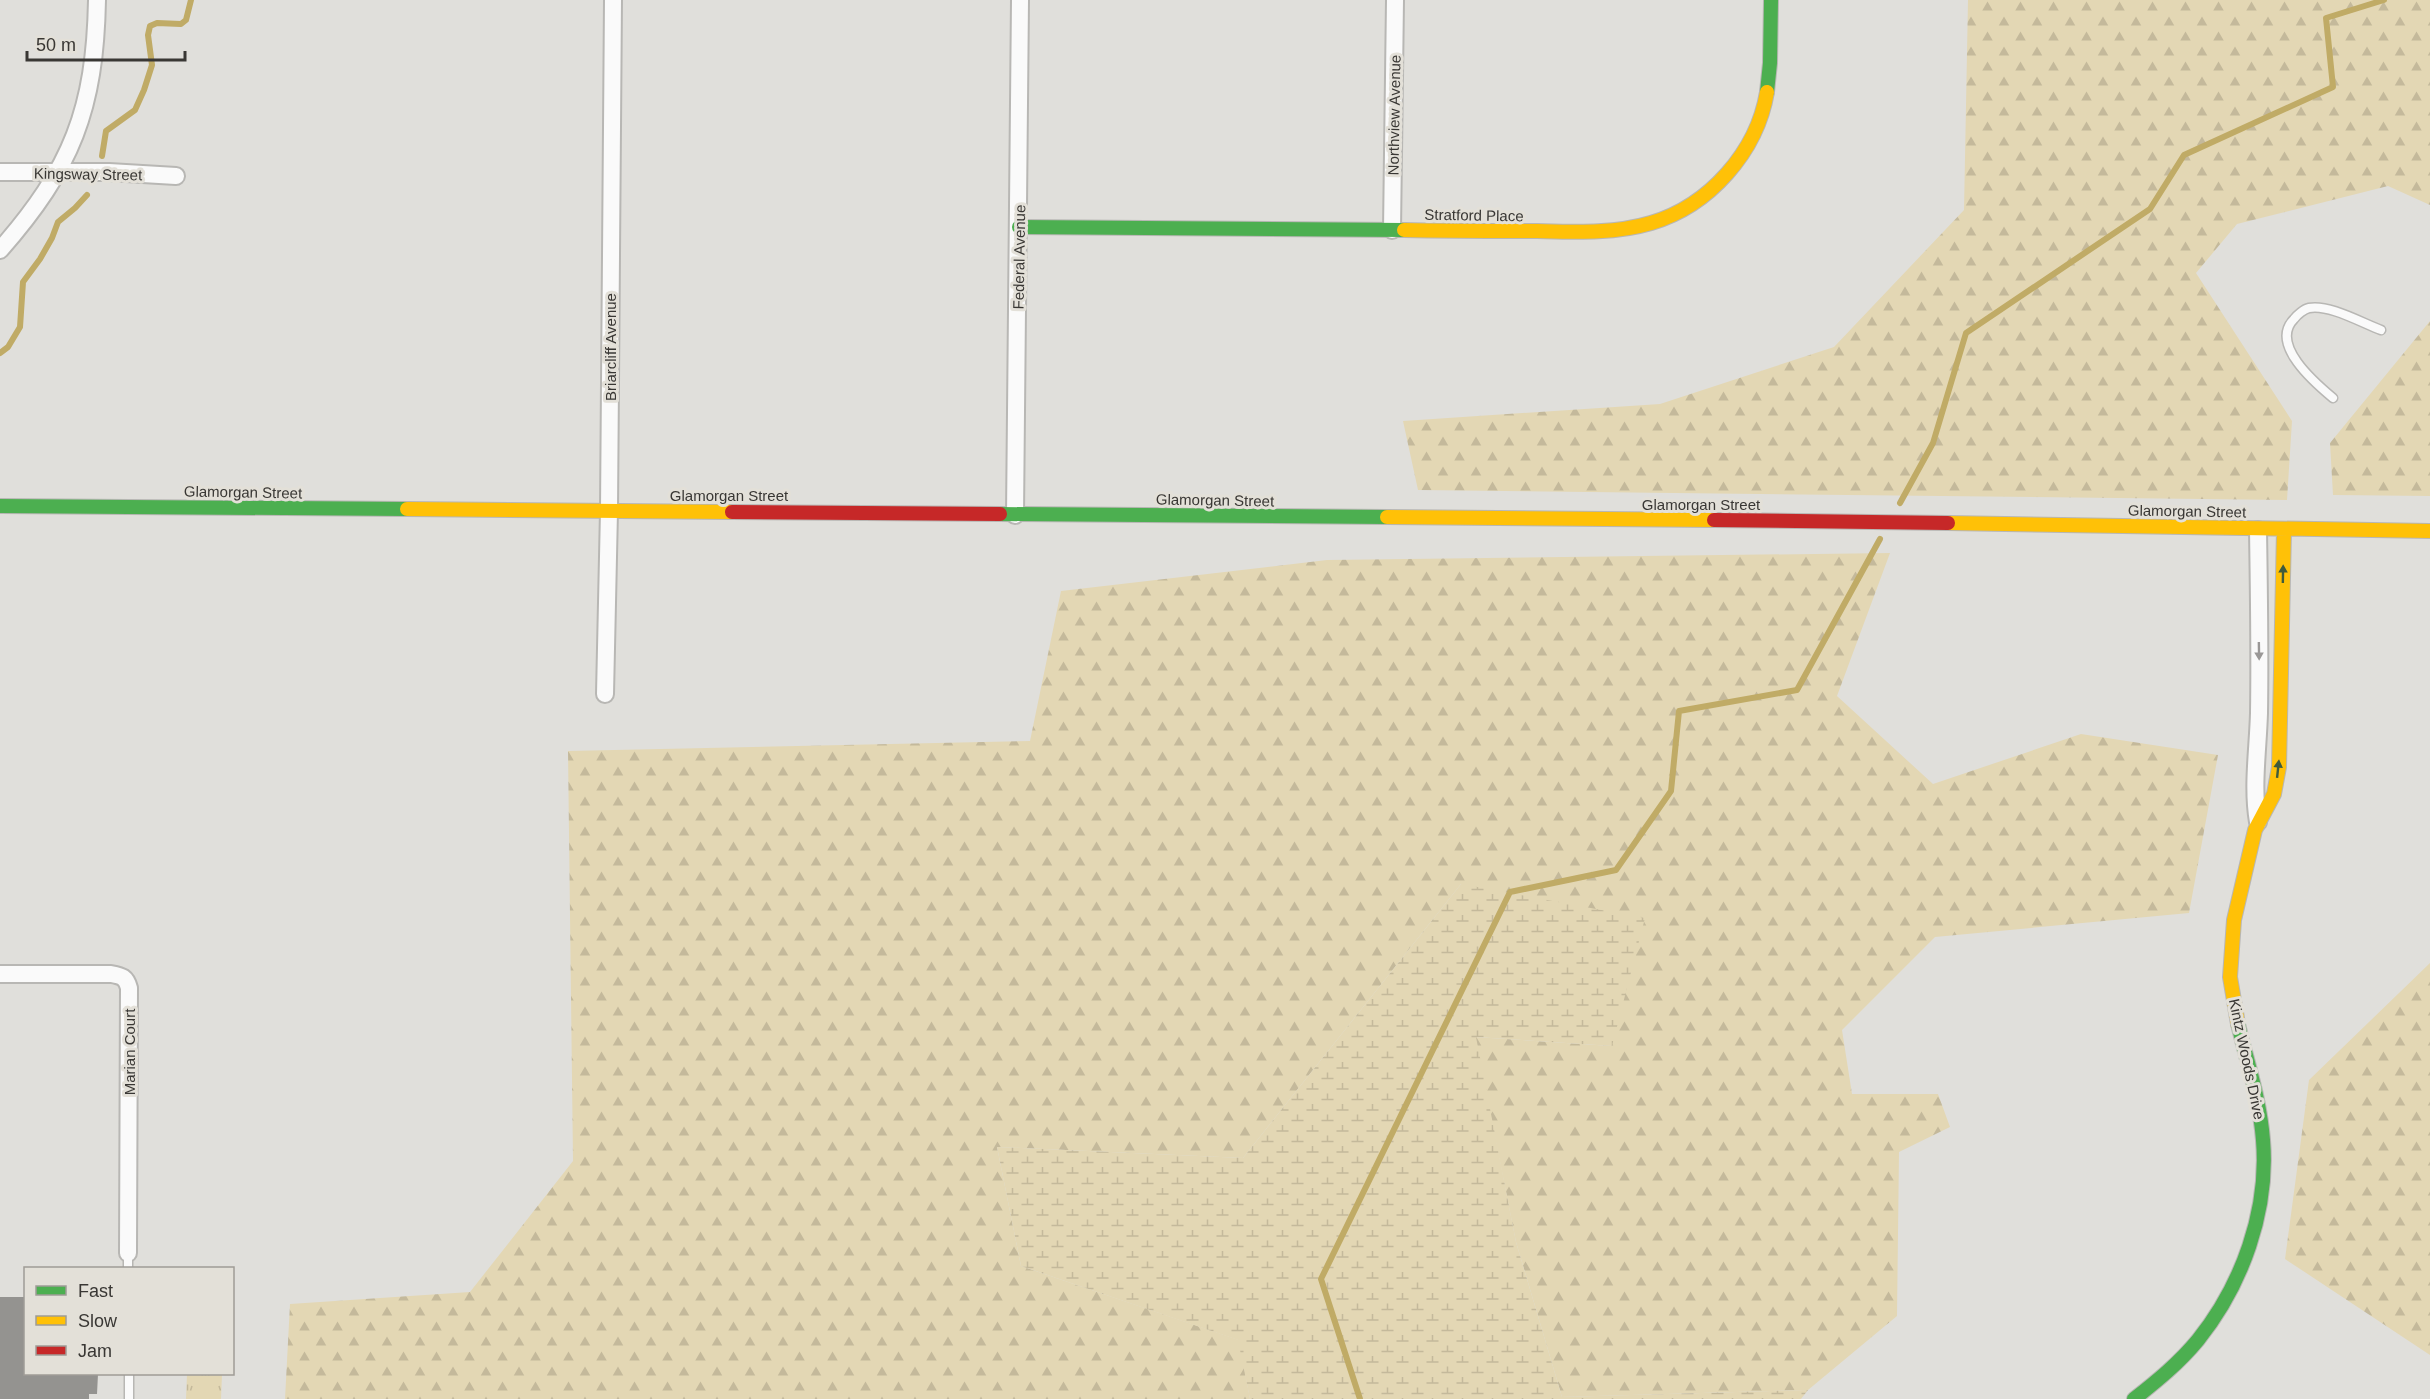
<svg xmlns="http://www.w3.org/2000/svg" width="2430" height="1399" viewBox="0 0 2430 1399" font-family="Helvetica,sans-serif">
	<defs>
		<pattern id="forest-firs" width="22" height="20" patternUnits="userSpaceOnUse" patternTransform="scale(1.5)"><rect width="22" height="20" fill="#e3d7b4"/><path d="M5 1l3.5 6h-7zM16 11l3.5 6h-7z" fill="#c4b99b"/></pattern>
		<pattern id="wetland-marsh" width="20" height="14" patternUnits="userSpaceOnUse" patternTransform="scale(1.5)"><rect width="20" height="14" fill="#e3d7b4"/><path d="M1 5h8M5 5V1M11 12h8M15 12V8" fill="none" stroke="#c4b99b"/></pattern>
		<pattern id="park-tufts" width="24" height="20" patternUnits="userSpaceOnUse" patternTransform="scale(1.5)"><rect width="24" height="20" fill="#e3d7b4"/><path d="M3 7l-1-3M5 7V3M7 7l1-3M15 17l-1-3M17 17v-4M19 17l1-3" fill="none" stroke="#c4b99b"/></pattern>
	</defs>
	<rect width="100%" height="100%" fill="#e0dfdb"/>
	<path fill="url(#forest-firs)" d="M1968 0H2430V205L2388 186 2237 224 2196 273 2292 421 2287 500 1418 490 1403 421 1660 404 1834 347 1964 210Z
		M2430 321V496L2333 495 2330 443Z
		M1890 553 1837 696 1933 784 2081 734 2218 755 2189 913 1935 937 1842 1030 1852 1094H1938L1950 1127 1899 1152 1897 1316 1808 1390 1562 1397 1516 1242 1475 1037 1612 1046 1461 884 1243 1158 997 1147 1021 1266 1239 1340 1250 1399H285L290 1304 470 1292 573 1161 568 751 1030 741 1061 591 1327 560Z
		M2430 963V1355L2285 1259 2309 1080Z"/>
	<path fill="url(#wetland-marsh)" d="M1461 884 1645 918 1612 1046 1476 1037 1516 1242 1562 1397 1808 1390 1801 1399H1250L1238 1340 1021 1266 997 1147 1243 1158Z"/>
	<path fill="url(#park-tufts)" d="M187 1374H222L221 1399H186Z"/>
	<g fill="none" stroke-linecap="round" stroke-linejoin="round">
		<path stroke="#c0ab66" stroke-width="6" d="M102 156 106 131 135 110 144 90 152 65 148 35 150 26 157 23 181 24 186 20 191 0
			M0 353 8 347 20 327 23 282 40 259 52 238 58 222 75 208 87 195
			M1900 503 1933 443 1966 333 2150 209 2184 155 2333 87 2326 18 2384 0
			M1360 1399 1321 1279 1510 892 1616 870 1671 791 1679 711 1797 690 1880 539"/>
	</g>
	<path fill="#949390" d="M0 1297H26V1374H98L97 1394H89V1399H0Z"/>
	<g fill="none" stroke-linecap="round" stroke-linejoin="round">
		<g stroke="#b8b7b4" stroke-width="11">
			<path id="lane" d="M2333 398C2315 383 2269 344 2294 319 2297 315 2304 309 2309 308 2329 304 2362 323 2381 330
				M128 1253V1268
				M129 1374V1399"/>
		</g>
		<g stroke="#b8b7b4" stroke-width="20">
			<path id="street" d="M0 172H109L176 176
				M1392 230 1395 0
				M0 250C72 168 95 109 97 0
				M1015 515 1020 0
				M605 694 609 511 613 0
				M2258 822C2252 787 2258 749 2259 713 2260 652 2259 591 2258 530
				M0 974H111C122 976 126 977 129 988L128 1253"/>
		</g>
		<g stroke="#b8b7b4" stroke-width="16">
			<path id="fast" d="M1767 92 1770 63 1771 0
				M1019 227 1404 230
				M0 506 407 509
				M1000 514 1387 517
				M2134 1399C2157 1381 2179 1363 2198 1340 2242 1285 2269 1211 2263 1140 2260 1100 2247 1062 2238 1024"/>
		</g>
		<g stroke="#b8b7b4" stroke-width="16">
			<path id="slow" d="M1404 230C1448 231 1492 231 1537 231 1575 232 1614 234 1651 223 1709 206 1757 152 1767 92
				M407 509 732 512
				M1387 517 1714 520
				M1948 523 2430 531
				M2238 1024 2230 977 2234 920 2255 830 2274 794 2279 767 2284 530"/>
		</g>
		<g stroke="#b8b7b4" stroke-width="16">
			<path id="jam" d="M732 512 1000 514
				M1714 520 1948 523"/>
		</g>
		<use href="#lane" stroke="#fafafa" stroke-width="8"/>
		<use href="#street" stroke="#fafafa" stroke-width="16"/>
		<use href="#fast" stroke="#4caf50" stroke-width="14"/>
		<use href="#slow" stroke="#ffc107" stroke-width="14"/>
		<use href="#jam" stroke="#c62828" stroke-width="14"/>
	</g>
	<defs><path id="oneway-solid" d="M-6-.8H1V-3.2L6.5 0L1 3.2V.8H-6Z" transform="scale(1.5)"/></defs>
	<g fill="#3f5b3c">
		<use href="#oneway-solid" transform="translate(2283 574) rotate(-89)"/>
		<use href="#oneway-solid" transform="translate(2278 769) rotate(-84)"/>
	</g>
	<use fill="#9a9897" href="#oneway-solid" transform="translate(2259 651) rotate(89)"/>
	<g text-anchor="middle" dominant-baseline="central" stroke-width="6" stroke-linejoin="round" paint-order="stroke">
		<g font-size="15" fill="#393734" stroke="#e3e0d8">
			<text transform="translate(1394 115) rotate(-89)">Northview Avenue</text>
			<text transform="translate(88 174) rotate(1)">Kingsway Street</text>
			<text transform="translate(1474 215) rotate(1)">Stratford Place</text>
			<text transform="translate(1019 257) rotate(-89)">Federal Avenue</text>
			<text transform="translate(610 347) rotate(-90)">Briarcliff Avenue</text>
			<text transform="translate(243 492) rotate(1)">Glamorgan Street</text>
			<text x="729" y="495">Glamorgan Street</text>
			<text transform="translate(1215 500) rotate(1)">Glamorgan Street</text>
			<text x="1701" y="504">Glamorgan Street</text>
			<text transform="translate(2187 511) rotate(1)">Glamorgan Street</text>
			<text transform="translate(129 1052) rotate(-90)">Marian Court</text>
			<text transform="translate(2247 1059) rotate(78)">Kintz Woods Drive</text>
		</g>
	</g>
	<rect x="24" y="1267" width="210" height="108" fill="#e3e0d8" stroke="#9f9c96" stroke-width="1.5"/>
	<rect x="36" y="1286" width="30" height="9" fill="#4caf50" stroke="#9f9c96" stroke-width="1.5"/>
	<text x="78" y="1297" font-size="18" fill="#393734">Fast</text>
	<rect x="36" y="1316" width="30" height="9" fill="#ffc107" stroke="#9f9c96" stroke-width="1.5"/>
	<text x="78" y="1327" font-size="18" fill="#393734">Slow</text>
	<rect x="36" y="1346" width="30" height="9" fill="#c62828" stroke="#9f9c96" stroke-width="1.5"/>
	<text x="78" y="1357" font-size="18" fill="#393734">Jam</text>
	<path d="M27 51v9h158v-9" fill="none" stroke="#393734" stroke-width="3"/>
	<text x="36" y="51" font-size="18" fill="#393734" stroke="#e3e0d8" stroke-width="4.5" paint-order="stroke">50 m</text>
</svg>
